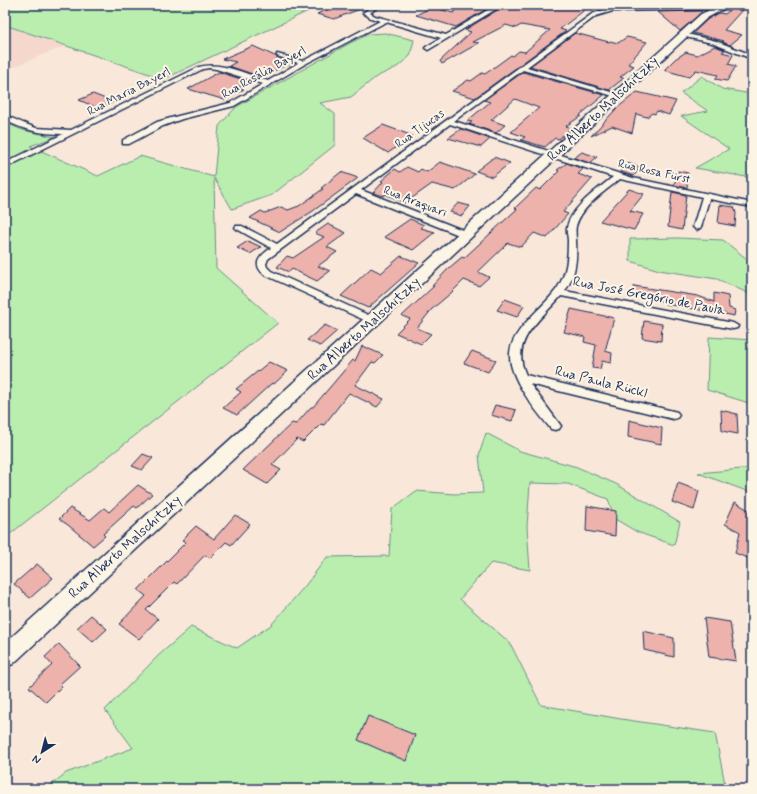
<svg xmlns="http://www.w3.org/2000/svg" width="757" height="794" viewBox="0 0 757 794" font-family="Mynerve,sans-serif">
	<rect width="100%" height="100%" fill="#f9e8d9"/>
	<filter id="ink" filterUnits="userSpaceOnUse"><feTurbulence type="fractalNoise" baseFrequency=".025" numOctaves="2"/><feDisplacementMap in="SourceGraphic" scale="8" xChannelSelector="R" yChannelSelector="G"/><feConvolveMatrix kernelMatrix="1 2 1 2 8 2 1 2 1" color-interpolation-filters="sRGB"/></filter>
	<g filter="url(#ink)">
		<path fill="#f5d8cb" d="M5 25 66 46 37 57 5 71Z"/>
		<path fill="#baeeaf" stroke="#6a8e86" d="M5 5H321L164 79 5 25Z
			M385 33 414 40 410 56 397 67 376 77 351 97 320 103 335 114V145L272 195 232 209 214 178 216 268 278 323 5 538V123L23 130 55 137 30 146 98 176 140 156 214 177 219 126 236 107 350 43 369 34Z
			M702 76 722 89 752 94V178L695 168 729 149 681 116 708 111 681 93Z
			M677 238 723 240 752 263V295L717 279 659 270 630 261V239Z
			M709 337 752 340V404L707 390Z
			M486 433 520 451 577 467 616 484 680 522 674 545 637 532 615 519 608 499 568 484 530 483 527 527 530 570 491 563 460 599 510 643 541 705 621 719 715 733 726 789H46L66 773 133 748 105 710 158 656 191 627 237 648 271 625 305 586 327 557 389 556 392 509 416 491 455 494 483 493 479 455Z
			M752 468V493L698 473Z"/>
		<path fill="#edb2ab" stroke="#1b2f5e" d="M336 5H367L368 6 334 19 317 14Z
			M475 5 490 7 456 27 416 15 432 7 453 13 459 8 466 10Z
			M504 5H591L560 29 566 31 475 98 452 91 468 80 471 81 482 73 485 74 511 55 513 56 519 51 525 52 550 30 521 25 516 28 506 25 473 42 479 43 442 64 440 61 471 32 465 30 499 9 501 10Z
			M735 6 737 8 743 9 724 30 742 35 730 45 722 42 724 41 693 33 708 19 719 13 725 14Z
			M700 11 702 12 680 31 658 12Z
			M575 33 609 42 610 41 618 43 627 37 647 42 628 64 634 66 620 77 624 78 609 90 530 66Z
			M253 46 277 57 291 63 261 77 229 66 236 62 222 59Z
			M715 46 725 50 722 52 733 55 728 64 736 66 727 81 715 79 718 75 696 70 689 77 664 70 675 59 686 52 697 55Z
			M219 72 250 82 238 87 244 89 225 100 188 89Z
			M523 72 604 95 580 115 581 116 566 126 571 128 559 139 555 138 545 147 521 140 525 137 511 132 539 108 515 99 491 120 505 125 496 133 469 124 472 122 467 121 490 102 484 100Z
			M637 92 676 101 669 115 657 111 655 114 652 113 647 117 636 114 632 133 612 126 591 136 616 109Z
			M93 94 113 102 100 109 79 100Z
			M383 125 413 136 388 153 363 138Z
			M461 129 490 139 481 147 448 138Z
			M582 152 597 157 590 163 574 158Z
			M494 157 510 163 492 177 476 171Z
			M440 162 475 174 455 190 432 184 405 203 385 194 384 196 373 193 383 182 381 181 395 169 400 172 407 167 418 172 421 169 427 172Z
			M567 163 583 169 578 174 592 179 563 212 568 214 547 238 534 233 521 247 508 243 478 272 489 277 479 286 464 280 451 293 432 309 417 328 431 334 421 344 396 333 410 319 402 316 434 286H432L449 268 462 257 464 258 517 209 515 208 536 188 540 190 559 171 557 170Z
			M627 163 640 167 634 176 621 172Z
			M678 171 688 173 687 188 674 185Z
			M341 172 358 178 313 211 280 232 250 218 261 211 265 213 281 207 288 210 299 206 323 189 321 188Z
			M629 189 644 194 630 211 643 214 634 230 600 221Z
			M672 192 686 195 682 230 668 227Z
			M458 203 470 206 462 216 450 212Z
			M720 205 734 207 736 213 735 226 718 223Z
			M410 219 424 225 421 228 435 232 413 250 384 237Z
			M328 224 346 233 327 247 337 252 318 266 330 271 317 281 292 269 289 272 277 267 287 256 293 258 324 237 315 233Z
			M248 241 261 247 250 254 237 248Z
			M401 256 419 263 368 308 341 296 371 268 381 273Z
			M634 286 698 296 714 302V293L728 296 729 308 735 310 734 316 730 315 665 304V302L633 295Z
			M505 299 524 306 517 317 497 310Z
			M571 309 614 318 605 351 612 353 611 363 602 361 600 369 592 368 596 345 584 342 585 337 564 332Z
			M644 321 662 324 661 341 642 338Z
			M325 325 337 331 320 346 307 340Z
			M362 346 383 355 375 363 372 362 355 385 384 399 377 407 349 393 324 425 321 424 303 442 297 439 272 465 281 470 267 484 243 470 292 423 296 424 311 407H313L353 360 355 361Z
			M472 351 496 360 488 372 464 363Z
			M269 362 288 371 274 384 272 383 237 415 223 408 241 392 236 389Z
			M495 405 516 410 512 421 491 415Z
			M721 410 737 414 738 434 722 431Z
			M629 420 662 428 661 444 628 437Z
			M143 454 153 458 142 470 132 466Z
			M678 483 699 491 694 510 672 502Z
			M138 485 152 494 137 508 134 506 103 534 105 536 93 546 68 525 59 519 70 508 90 520 104 508 109 512Z
			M735 502 752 512V560L735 553 740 532 725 524Z
			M587 506 616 511 615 536 586 531Z
			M235 515 250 524 231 545 226 542 210 558 205 555 177 584 174 582 146 610 158 619 139 639 119 624 146 596 138 590 186 542 182 540 196 526 214 539Z
			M37 564 53 578 30 598 14 584Z
			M91 615 107 629 93 642 77 628Z
			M704 618 730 622 736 661 709 657Z
			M643 631 674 638V657L644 650Z
			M59 644 80 666 60 684 62 686 46 702 29 687 52 665 45 657Z
			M368 716 415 735 406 761 358 740Z"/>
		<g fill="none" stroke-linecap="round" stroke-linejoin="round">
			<g stroke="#1b2f5e" stroke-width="3">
				<path id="street" d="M373 5H380L370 13 375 16 446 35 496 5H503L428 50 425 48 426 47 441 38 386 22 305 64 234 106 182 119 163 126 129 144H123V140L157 122 178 116 230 103 263 84 216 69 209 68 203 69 5 168V163L63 134C42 134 23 130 5 120V115L23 123 36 128 71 130 199 67C221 61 246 74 268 81L298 63 277 56V54L303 61 380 21 371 18 363 13Z
					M724 6V8L722 9 613 11 596 16 527 67 621 95V97H617L523 70 454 121 633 178 752 203V207L709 199 701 227 697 230 693 227 702 197 620 179C604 192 582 206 576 226 575 231 576 236 576 241 577 259 576 275 565 291L733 323 738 326 737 328 733 329 561 296C541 320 509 340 526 375L673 411 677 412 679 415 677 418 673 419 530 384 561 426 559 429 555 430 551 429C536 411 508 377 510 353 512 328 545 307 558 287 567 273 568 257 568 240 568 236 566 232 567 228 570 208 598 189 613 177L450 124 361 190 470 233 471 235 470 237H464L356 194 268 259 266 264 267 267 271 271 377 319 378 321 373 324 265 275C251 264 260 256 271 248L235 228 236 226H242L277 244 592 14 612 7Z
					M683 33 716 41 752 55V59L712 43 681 36 680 35Z"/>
			</g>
			<g stroke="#1b2f5e" stroke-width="3">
				<path id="secondary" d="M721 5H731L707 18 13 664 5 667V643L701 14Z
					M736 5H752V9L737 7Z"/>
			</g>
			<use href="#street" fill="#fcf5e5" fill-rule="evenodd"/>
			<use href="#secondary" fill="#fcf5e5" fill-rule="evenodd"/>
		</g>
	</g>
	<g text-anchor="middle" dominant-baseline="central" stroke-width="4" stroke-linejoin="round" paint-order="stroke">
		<g font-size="12" fill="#1b2f5e" stroke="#fcf5e5">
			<text transform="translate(264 73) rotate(-29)">Rua Rosália Bayerl</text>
			<text transform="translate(129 92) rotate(-27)">Rua Maria Bayerl</text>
			<text transform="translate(420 129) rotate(-36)">Rua Tijucas</text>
			<text transform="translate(654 172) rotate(13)">Rua Rosa Fürst</text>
			<text transform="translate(415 202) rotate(21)">Rua Araquari</text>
		</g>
		<g font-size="14" fill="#1b2f5e" stroke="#fcf5e5">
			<text transform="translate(603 109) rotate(-43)">Rua Alberto Malschitzky</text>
			<text transform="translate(649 296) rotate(11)">Rua José Gregório de Paula</text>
			<text transform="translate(364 329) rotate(-42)">Rua Alberto Malschitzky</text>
			<text transform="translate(601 382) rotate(14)">Rua Paula Rückl</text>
			<text transform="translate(125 547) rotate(-42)">Rua Alberto Malschitzky</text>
		</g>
	</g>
	<rect width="757" height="794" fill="none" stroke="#fcf5e5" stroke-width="20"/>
	<rect x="10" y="10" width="737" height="774" fill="none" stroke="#1b2f5e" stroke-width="1.5" filter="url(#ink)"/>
	<g transform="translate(42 752) rotate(216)" stroke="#fcf5e5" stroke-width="3" paint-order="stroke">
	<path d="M0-3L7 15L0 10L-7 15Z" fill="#1b2f5e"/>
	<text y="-6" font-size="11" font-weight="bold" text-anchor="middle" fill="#1b2f5e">N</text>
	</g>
</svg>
